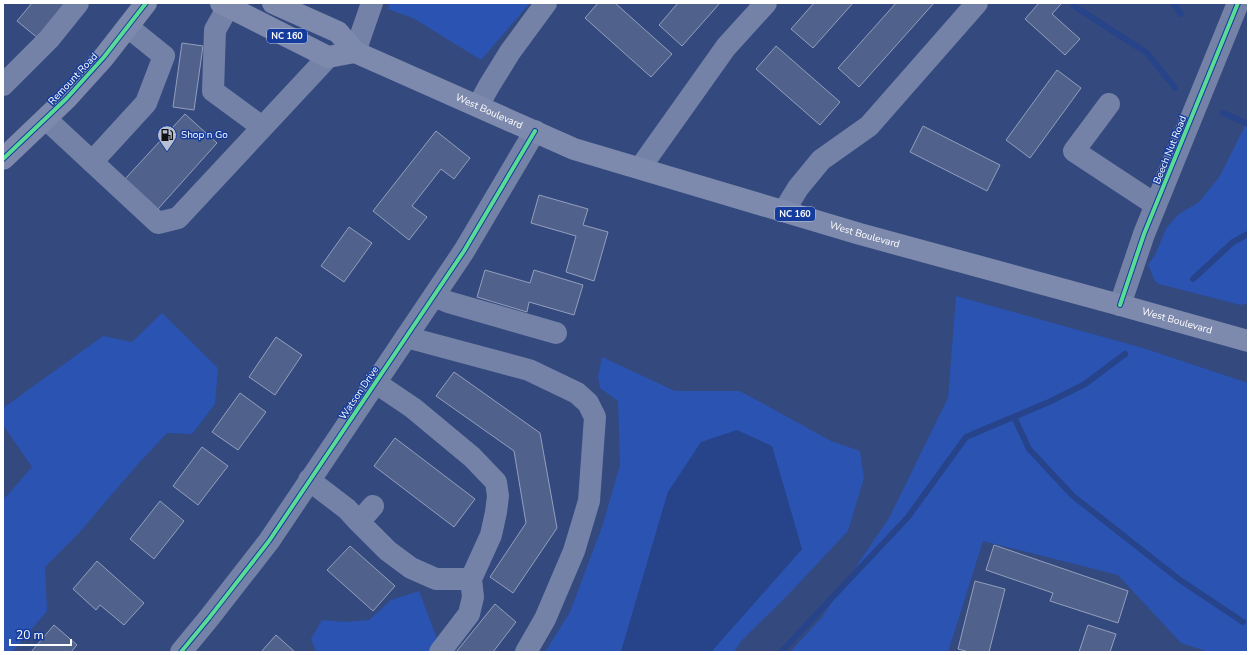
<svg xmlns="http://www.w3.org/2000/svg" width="1251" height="655" viewBox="0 0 1251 655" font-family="'Nunito Sans',sans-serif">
	<rect width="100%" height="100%" fill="#34497d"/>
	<path fill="#2a53b2" d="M390 3H530L481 60 413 18 388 9Z
		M1248 120V303L1241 305 1159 284 1155 281 1148 265 1155 255 1167 227 1179 214 1199 202 1220 176Z
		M956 296 1143 348 1248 383V652H1209L1181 643 1118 575 983 541 948 652H790L822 617 889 518 948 398Z
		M162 313 218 368 215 404 192 434 167 433 137 465 78 534 45 567 47 611 12 652H3V500L32 467 3 425V408L103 336 132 342Z
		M602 357 675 391H740L831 441 860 451 864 478 848 531 785 598 741 641 734 652H711L802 549 668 492 621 652H545L570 612 603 524 620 465 618 401 600 388 598 377Z
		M419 591 439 644 433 652 316 651 311 639 322 620 346 622 369 620 391 600Z"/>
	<path fill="#27438a" d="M737 430 772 446 802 549 711 652H621L668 492 701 442Z"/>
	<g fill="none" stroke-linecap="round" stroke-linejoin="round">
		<path stroke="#27438a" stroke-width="6" d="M1173 3 1181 14
			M1074 6 1147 53 1175 88
			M1223 113 1248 124
			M1193 279 1233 242 1248 234
			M1014 417 1029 449 1073 496 1180 580 1243 622
			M781 652 908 517 966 437 1049 402 1085 384 1125 354"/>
	</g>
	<path fill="#50618b" stroke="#939fbc" d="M32 3H69L39 39 17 21Z
		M598 3H615L672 54 651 77 585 18Z
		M678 3H720L682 46 659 25Z
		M814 3H853L813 48 791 29Z
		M896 3H934L859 87 838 68Z
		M1039 3H1061V4L1052 14 1080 39 1065 55 1025 19Z
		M182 43 203 46 194 110 173 107Z
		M776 46 840 102 820 125 756 69Z
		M1057 70 1081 88 1030 158 1006 140Z
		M185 114 217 143 158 209 125 179Z
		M923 126 1000 165 987 191 910 152Z
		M436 131 470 158 454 179 441 169 412 206 427 217 409 240 373 211Z
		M539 195 588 209 583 225 608 232 594 281 566 272 576 236 531 223Z
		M349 227 372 243 344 282 321 266Z
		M485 270 530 283 534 270 583 285 574 315 529 302 527 312 477 297Z
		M276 337 302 355 275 395 249 377Z
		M454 372 540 433 557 528 513 593 490 577 526 523 514 451 436 396Z
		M240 393 266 412 238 450 212 432Z
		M395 438 475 499 454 527 374 466Z
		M202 447 228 466 198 505 173 486Z
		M160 501 184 521 154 559 130 539Z
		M994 545 1128 591 1118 623 1050 601 1053 593 986 570Z
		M350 546 395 586 373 611 327 570Z
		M97 561 144 603 124 625 100 605 96 610 73 589Z
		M975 581 1005 589 989 652H969L958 649Z
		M495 604 516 622 493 652H456Z
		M54 625 77 645 71 652H31Z
		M1088 625 1116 634 1110 652H1079Z
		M276 635 295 652H261Z"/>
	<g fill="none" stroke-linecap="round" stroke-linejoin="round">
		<path stroke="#7482a8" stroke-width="22" d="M228 7 215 30 213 91 262 127
			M355 52 372 3
			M3 85 49 39 78 3
			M1109 104 1074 151 1156 205
			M478 106 489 86 510 52 546 3
			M46 119 158 223 178 218 328 57
			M92 162 146 103 164 56 128 27
			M640 168 726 47 766 3
			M784 211 798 188 821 160 869 126 977 3
			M434 296 448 302 556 333
			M1120 305 1144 234 1238 3
			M406 337 529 370 577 393 588 403 595 417 589 501 574 551 545 619 526 652
			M376 383 413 408 472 457 496 482 498 496 496 512 491 535 471 579 473 597 469 614 440 652
			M309 480 347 509 359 522
			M373 506 359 522 388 551 411 568 436 579H471
			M181 652 209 618 269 541 464 251 535 131"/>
		<g stroke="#7d8aad" stroke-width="22">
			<path d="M221 3 328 57 355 52"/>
			<path id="s1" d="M273 3 338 32 355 52 574 149 860 234 1120 305 1248 341"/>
			<path d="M3 159 66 99 104 57 146 3"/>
		</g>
		<g stroke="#153c9c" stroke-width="6">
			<path id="cycleway" d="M3 159 66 99 104 57 146 3
				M1120 305 1144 234 1238 3
				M181 652 209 618 269 541 464 251 535 131"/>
		</g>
		<use href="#cycleway" stroke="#5adb95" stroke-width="4"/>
	</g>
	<defs>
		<g id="fuel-pin" transform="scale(1)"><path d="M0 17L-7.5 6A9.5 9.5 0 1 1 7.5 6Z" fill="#b8bfd2" stroke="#153c9c"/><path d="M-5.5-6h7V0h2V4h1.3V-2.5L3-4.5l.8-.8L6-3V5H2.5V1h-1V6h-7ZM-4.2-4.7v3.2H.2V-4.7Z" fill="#111"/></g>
	</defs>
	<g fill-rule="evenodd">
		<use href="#fuel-pin" x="167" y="135"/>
	</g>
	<g text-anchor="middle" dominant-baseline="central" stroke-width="3" stroke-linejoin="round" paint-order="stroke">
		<g fill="#153c9c" stroke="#b9c4e1" stroke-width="1">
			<rect x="267" y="29" width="40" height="14" rx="3"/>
			<rect x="775" y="207" width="40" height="14" rx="3"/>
		</g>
		<g font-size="9" font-weight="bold" fill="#fff">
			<text x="287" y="36">NC 160</text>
			<text x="795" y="214">NC 160</text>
		</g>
		<g font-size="10" fill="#fff" stroke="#153c9c">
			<text transform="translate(73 79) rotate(-47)">Remount Road</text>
			<text stroke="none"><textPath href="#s1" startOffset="244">West Boulevard</textPath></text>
			<text transform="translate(1170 150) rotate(-68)">Beech Nut Road</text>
			<text stroke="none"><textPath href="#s1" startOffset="640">West Boulevard</textPath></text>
			<text stroke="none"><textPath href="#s1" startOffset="964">West Boulevard</textPath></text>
			<text transform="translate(359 393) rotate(-56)">Watson Drive</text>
		</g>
		<g font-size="10" fill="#fff" stroke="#153c9c" text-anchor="start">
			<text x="181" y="135">Shop n Go</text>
		</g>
	</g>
	<rect width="1251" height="655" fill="none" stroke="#ffffff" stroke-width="8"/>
	<path d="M10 639v6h61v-6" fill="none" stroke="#ffffff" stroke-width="2"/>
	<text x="16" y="639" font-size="12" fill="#ffffff" stroke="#153c9c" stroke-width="3" paint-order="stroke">20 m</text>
</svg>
